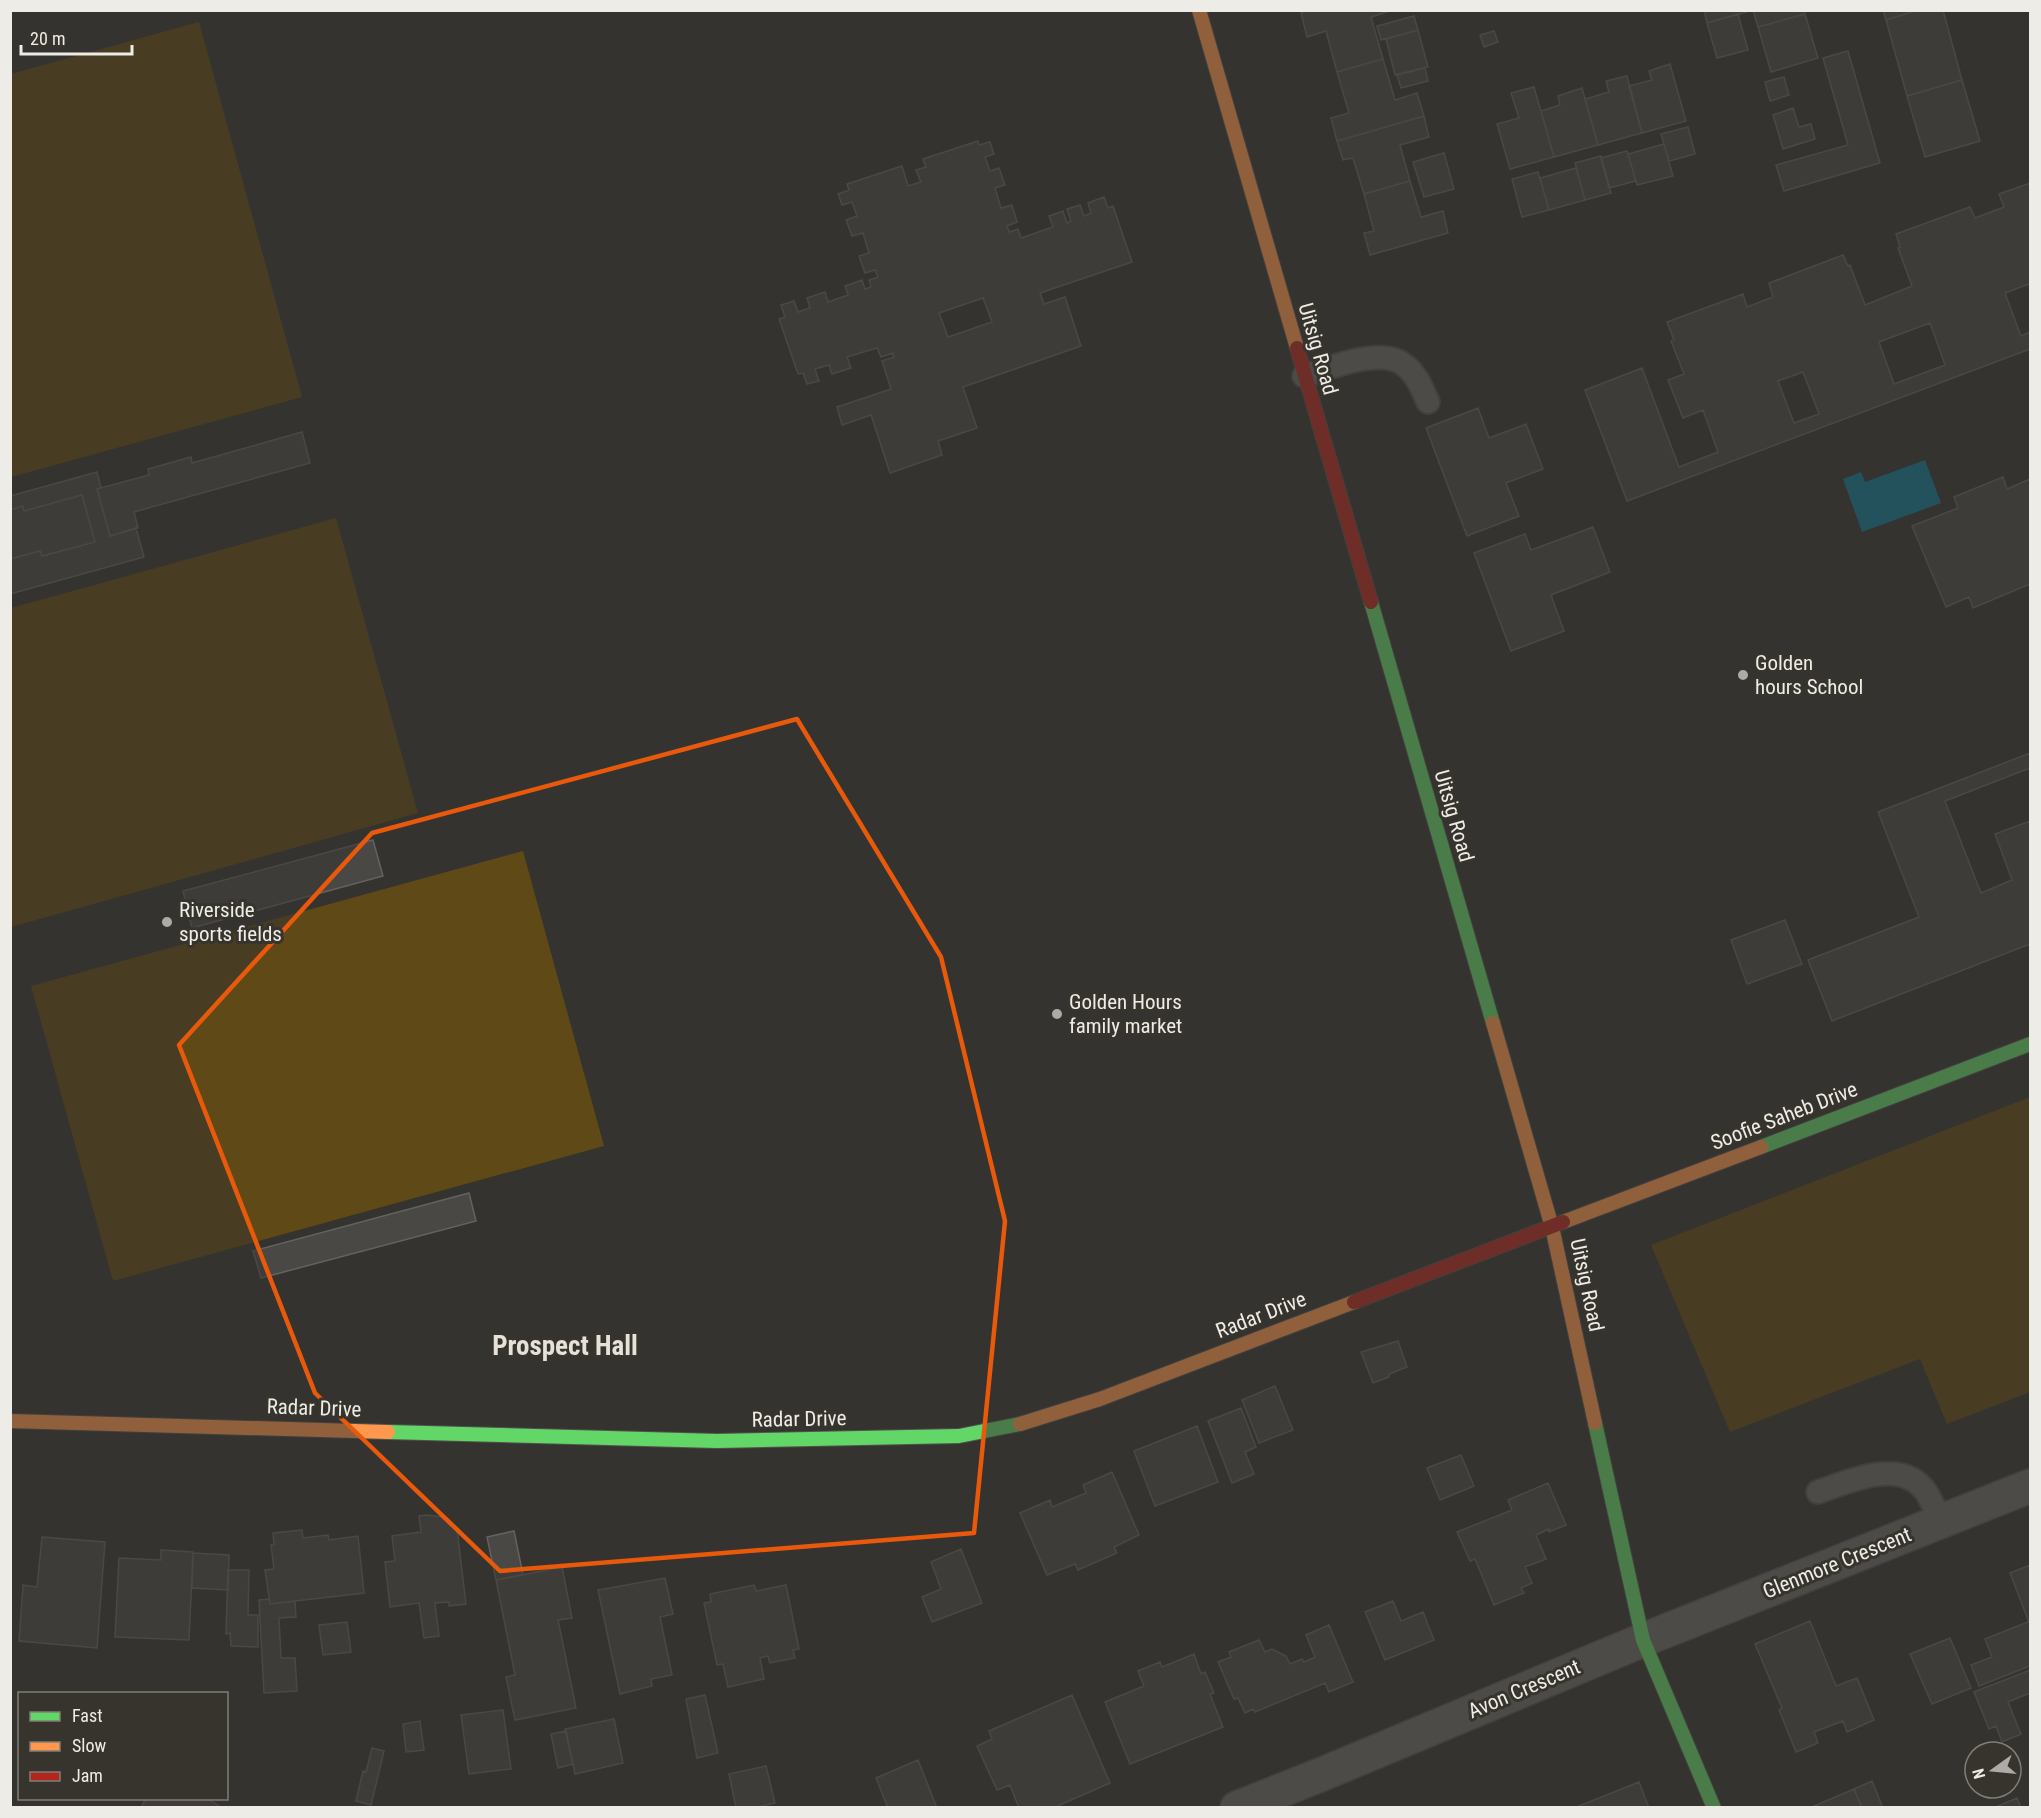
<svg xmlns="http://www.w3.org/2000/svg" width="2041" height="1818" viewBox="0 0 2041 1818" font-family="'Roboto Condensed',sans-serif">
	<rect width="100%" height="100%" fill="#35332f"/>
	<path fill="#5f4916" d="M199 22 302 397 11 477V74Z
		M336 518 418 813 11 927V608Z
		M523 851 604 1146 113 1281 31 986Z
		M2030 1097V1392L1947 1424 1920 1359 1730 1432 1651 1245Z"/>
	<path fill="#0e7592" d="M1925 460 1941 503 1862 532 1843 479 1861 472 1865 482Z"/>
	<path fill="#494845" stroke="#64625f" stroke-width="1.5" fill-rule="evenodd" d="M1310 10H1393L1371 17 1383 59 1337 72 1326 31 1307 37 1301 13Z
		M1704 10H1747V12L1707 23Z
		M1753 10H1804L1805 14 1758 27Z
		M1883 10H1918L1886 20Z
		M1918 10H1943L1962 80 1907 96 1886 20Z
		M1738 14 1748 50 1717 58 1707 23Z
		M1805 14 1818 58 1771 72 1758 27Z
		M1414 16 1418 30 1381 40 1377 26Z
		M1418 30 1428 67 1395 75 1386 39Z
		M1494 31 1498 42 1484 47 1480 35Z
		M1848 51 1880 163 1784 191 1776 165 1848 145 1823 58Z
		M1383 59 1395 100 1417 93 1424 116 1337 141 1331 118 1349 113 1337 72Z
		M1670 64 1686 121 1642 133 1629 86 1652 80 1649 71Z
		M1425 68 1428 81 1401 88 1397 75Z
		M1627 76 1642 133 1598 145 1585 99 1609 92 1606 81Z
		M1784 77 1789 95 1770 101 1765 82Z
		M1962 80 1980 141 1925 157 1907 96Z
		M1534 87 1554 157 1510 169 1497 124 1519 118 1511 93Z
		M1582 88 1598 145 1554 157 1541 111 1560 105 1558 96Z
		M1793 108 1799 127 1811 124 1815 139 1783 149 1773 115Z
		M1424 116 1429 137 1400 145 1410 181 1364 194 1353 158 1343 160 1337 141Z
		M1688 127 1695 154 1669 161 1661 134Z
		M978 141 979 145 990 142 994 154 985 157 990 171 999 168 1005 185 995 188 1001 208 1012 205 1017 222 1007 226 1009 232 1018 229 1021 238 1053 227 1049 216 1063 211 1067 223 1071 221 1067 209 1080 205 1084 216 1091 213 1088 203 1104 197 1108 208 1113 206 1132 262 1040 293 1044 304 1065 297 1081 346 963 387 977 428 938 441 942 455 890 473 871 415 842 425 837 407 891 389 882 361 894 357 893 353 881 357 877 348 847 357 851 368 832 374 829 365 815 369 819 381 807 384 803 373 798 374 779 319 785 317 781 305 794 301 798 312 810 308 807 298 825 292 828 302 848 295 845 286 862 280 865 289 871 287 869 280 878 277 875 270 865 273 859 256 869 253 863 233 852 236 846 220 857 216 852 202 842 205 838 194 849 190 847 184 902 166 908 186 921 182 916 170 926 167 923 159ZM983 298 992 322 948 337 939 313Z
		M1664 144 1673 176 1637 185 1628 154Z
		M1627 151 1636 181 1609 188 1601 158Z
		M1444 153 1454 189 1424 197 1413 162Z
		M1601 156 1611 193 1585 200 1575 163Z
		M1576 168 1585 200 1549 210 1540 178Z
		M1538 172 1549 210 1522 217 1512 179Z
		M1410 181 1421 217 1443 211 1448 233 1370 255 1364 233 1374 231 1364 194Z
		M2030 183V287L2029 284 2005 293 2021 336 2030 332V349L1627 501 1585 390 1642 368 1679 467 1718 452 1703 410 1683 418 1668 380 1684 374 1671 341 1674 340 1667 322 1743 294 1747 307 1773 297 1769 283 1843 255 1848 266 1850 265 1865 305 1912 286 1898 248 1900 247 1896 234 1970 207 1975 218 2004 207 1999 194ZM1930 323 1945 365 1894 384 1879 342ZM1803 372 1819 414 1794 423 1778 381Z
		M1478 408 1489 438 1526 424 1543 469 1506 483 1519 516 1467 536 1426 428Z
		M302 432 310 463 134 512 138 528 110 536 97 489 149 475 148 469 191 457 192 463Z
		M97 472 101 488 97 489 110 536 136 528 144 557 10 594V559L40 551 42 556 95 542 82 495 24 511 23 506 10 510V496Z
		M2003 477 2007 489 2030 479V584L1973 608 1969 597 1946 607 1912 526 1958 508 1954 497Z
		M82 495 95 542 42 556 40 551 10 559V510L23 506 24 511Z
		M1593 527 1610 572 1551 595 1564 631 1511 651 1474 553 1525 534 1531 550Z
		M2030 753V768L1945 801 1981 893 2012 880 1995 834 2030 821V944L1832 1021 1808 960 1919 917 1878 812Z
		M373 840 383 876 192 928 183 891Z
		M1785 920 1802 964 1747 984 1731 940Z
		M469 1193 476 1221 261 1278 253 1251Z
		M1398 1341 1407 1367 1389 1374V1377L1373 1383 1361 1352Z
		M1275 1386 1293 1430 1259 1443 1242 1400Z
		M1241 1408 1256 1447 1245 1452 1254 1474 1232 1483 1208 1421Z
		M1197 1426 1218 1482 1155 1506 1134 1451Z
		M1461 1455 1474 1486 1440 1500 1427 1468Z
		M1112 1472 1139 1535 1114 1547 1117 1553 1078 1570 1075 1564 1047 1575 1020 1513 1050 1500 1052 1507 1086 1493 1083 1485Z
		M1548 1483 1566 1525 1549 1532V1529L1536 1535 1546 1559 1525 1567 1532 1583 1521 1588 1524 1593 1494 1605 1475 1559 1470 1561 1457 1532 1512 1510 1508 1500Z
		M427 1515 442 1517 457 1529 466 1604 449 1606V1602L435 1603 439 1636 424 1638 419 1603 390 1607 385 1562 395 1561 392 1536 421 1532 419 1516Z
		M302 1530 303 1538 328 1535 329 1540 358 1536 364 1593 270 1604 265 1570 274 1569 271 1545H274L273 1533Z
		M514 1531 523 1575 496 1580 487 1537Z
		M42 1537 105 1542 97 1648 19 1641 23 1585 37 1587Z
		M961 1549 982 1603 932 1622 922 1597 941 1589 931 1562Z
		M161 1550 193 1552 189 1640 115 1637 119 1558 161 1560Z
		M193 1553 229 1555 228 1590 192 1588Z
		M2030 1565V1625L2010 1573Z
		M562 1567 572 1618 558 1620 576 1708 515 1720 506 1677 515 1675 496 1580Z
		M228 1570H249L248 1615H258V1647L231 1646 230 1633 226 1634Z
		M665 1578 673 1614 660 1617 672 1675 651 1679 652 1686 620 1694 598 1590Z
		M754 1585 756 1591 786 1585 799 1649 793 1650 795 1658 770 1663 768 1656 760 1658 764 1679 728 1687 723 1664 717 1665 704 1603 711 1602 710 1594Z
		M269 1599 270 1604 295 1601 296 1617 279 1618 281 1658H295L297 1691 264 1693 259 1600Z
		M1393 1601 1401 1621 1423 1612 1434 1640 1385 1660 1365 1612Z
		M1810 1621 1836 1686 1857 1678 1874 1720 1847 1732 1843 1721 1814 1732 1818 1743 1796 1752 1779 1710 1782 1708 1755 1644Z
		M2030 1621V1666L1979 1686 1971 1665 1992 1657 1985 1639Z
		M347 1622 351 1652 323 1655 319 1625Z
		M1329 1625 1353 1682 1329 1692 1325 1683 1255 1712 1253 1709 1245 1713 1238 1698 1234 1699 1218 1662 1231 1657 1229 1652 1259 1640 1265 1652 1272 1649 1286 1656 1290 1664 1302 1659 1304 1662 1315 1657 1306 1635Z
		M1950 1638 1971 1688 1932 1704 1910 1654Z
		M1194 1654 1201 1674 1205 1672 1214 1693 1210 1694 1223 1727 1130 1764 1105 1702 1144 1686 1138 1671 1160 1662 1162 1667Z
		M2030 1670V1693L2008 1702 2021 1734 2002 1742 1996 1726 1989 1729 1974 1692Z
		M705 1695 718 1753 697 1758 686 1699Z
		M1072 1695 1110 1783 1053 1808H1019L1010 1785 997 1790 977 1746 992 1739 989 1731Z
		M503 1710 511 1769 469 1774 461 1715Z
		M614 1719 623 1763 575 1774 565 1729Z
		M420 1721 424 1750 406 1752 403 1724Z
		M566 1731 573 1764 558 1768 551 1734Z
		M372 1748 384 1751 371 1805 356 1801 363 1771 366 1772Z
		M918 1760 937 1808H888L876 1778Z
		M766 1766 775 1803 753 1808H736L729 1774Z
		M1872 1781 1883 1808H1862L1854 1789Z
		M1639 1782 1649 1808H1574Z
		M1854 1789 1862 1808H1814V1806Z
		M146 1798H207L222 1808H141Z
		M2017 1798 2021 1808H1993Z"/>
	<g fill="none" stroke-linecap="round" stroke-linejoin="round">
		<g stroke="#53514d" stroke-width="26">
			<path id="lane" d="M1304 376C1329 368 1380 347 1403 364 1416 373 1422 388 1428 402
				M1818 1492C1850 1481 1902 1457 1926 1492 1932 1501 1936 1512 1941 1522"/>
		</g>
		<g stroke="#53514d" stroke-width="36">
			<path id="street" d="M1237 1808 1320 1775 1643 1640 2030 1486"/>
		</g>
		<g stroke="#53514d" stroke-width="16">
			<path id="fast" d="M1371 602 1493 1023
				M1761 1147 2030 1044
				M1595 1423 1643 1640 1714 1808
				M388 1432 717 1441 959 1436 1020 1424"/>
		</g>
		<g stroke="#53514d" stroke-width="16">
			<path id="slow" d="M1199 10 1297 348
				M1493 1023 1552 1227 1595 1423
				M1563 1222 1761 1147
				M10 1421 388 1432
				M1020 1424 1100 1399 1354 1302"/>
		</g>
		<g stroke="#53514d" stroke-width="16">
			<path id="jam" d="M1297 348 1371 602
				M1354 1302 1563 1222"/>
		</g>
		<use href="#lane" stroke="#6a6966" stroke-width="22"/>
		<use href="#street" stroke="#6a6966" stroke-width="33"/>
		<use href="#fast" stroke="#63d668" stroke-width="14"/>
		<use href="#slow" stroke="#ff974d" stroke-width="14"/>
		<use href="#jam" stroke="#b3261e" stroke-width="14"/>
	</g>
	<path d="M0 0H2041V1818H0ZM797 719 941 957 1005 1221 974 1533 500 1571 315 1393 179 1045 372 833Z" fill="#35332f" fill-opacity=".55" fill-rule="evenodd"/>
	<path fill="none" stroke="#e8590c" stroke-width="4.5" stroke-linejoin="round" d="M797 719 941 957 1005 1221 974 1533 500 1571 315 1393 179 1045 372 833Z"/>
	<g fill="#adaba7" stroke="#37342d" stroke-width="2">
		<circle cx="1743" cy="675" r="6"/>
		<circle cx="167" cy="922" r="6"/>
		<circle cx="1057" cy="1014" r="6"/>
	</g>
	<g text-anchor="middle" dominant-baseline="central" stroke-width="6" stroke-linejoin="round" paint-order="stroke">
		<g font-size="21" fill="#eeece7" stroke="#37342d">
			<text transform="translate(1318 349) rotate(74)">Uitsig Road</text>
			<text transform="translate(1454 816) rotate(74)">Uitsig Road</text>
			<text transform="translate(1784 1116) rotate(-21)">Soofie Saheb Drive</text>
			<text transform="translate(1587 1285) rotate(78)">Uitsig Road</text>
			<text transform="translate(1261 1315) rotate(-21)">Radar Drive</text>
			<text transform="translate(314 1408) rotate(2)">Radar Drive</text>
			<text transform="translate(799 1419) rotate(-1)">Radar Drive</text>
			<text transform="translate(1837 1563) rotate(-22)">Glenmore Crescent</text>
			<text transform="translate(1524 1689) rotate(-23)">Avon Crescent</text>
		</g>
		<g font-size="21" fill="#eeece7" stroke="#37342d" text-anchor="start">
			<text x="1755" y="663">Golden<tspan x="1755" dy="24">hours School</tspan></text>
			<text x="179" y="910">Riverside<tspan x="179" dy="24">sports fields</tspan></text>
			<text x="1069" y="1002">Golden Hours<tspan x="1069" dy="24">family market</tspan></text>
		</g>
		<g font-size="27" font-weight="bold" fill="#e6e2da" stroke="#37342d">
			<text x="565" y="1346">Prospect Hall</text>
		</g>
	</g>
	<rect width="2041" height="1818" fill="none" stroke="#eeece7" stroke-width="24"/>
	<rect x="18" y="1692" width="210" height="108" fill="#37342d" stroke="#807e77" stroke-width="1.5"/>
	<rect x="30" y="1712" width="30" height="9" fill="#63d668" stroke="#807e77" stroke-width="1.5"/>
	<text x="72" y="1722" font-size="18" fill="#eeece7">Fast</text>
	<rect x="30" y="1742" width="30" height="9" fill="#ff974d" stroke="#807e77" stroke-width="1.5"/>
	<text x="72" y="1752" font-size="18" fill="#eeece7">Slow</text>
	<rect x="30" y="1772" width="30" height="9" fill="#b3261e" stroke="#807e77" stroke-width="1.5"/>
	<text x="72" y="1782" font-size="18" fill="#eeece7">Jam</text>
	<g transform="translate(1993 1770) rotate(255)"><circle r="28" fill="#37342d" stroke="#807e77" stroke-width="1.5"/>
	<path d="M0-4.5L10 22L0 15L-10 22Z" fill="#adaba7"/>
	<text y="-9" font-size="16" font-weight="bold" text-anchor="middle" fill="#eeece7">N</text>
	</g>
	<path d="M21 45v9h111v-9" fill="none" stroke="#eeece7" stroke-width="3"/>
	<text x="30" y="45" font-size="18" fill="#eeece7" stroke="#37342d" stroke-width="4.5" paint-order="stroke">20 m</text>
</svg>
